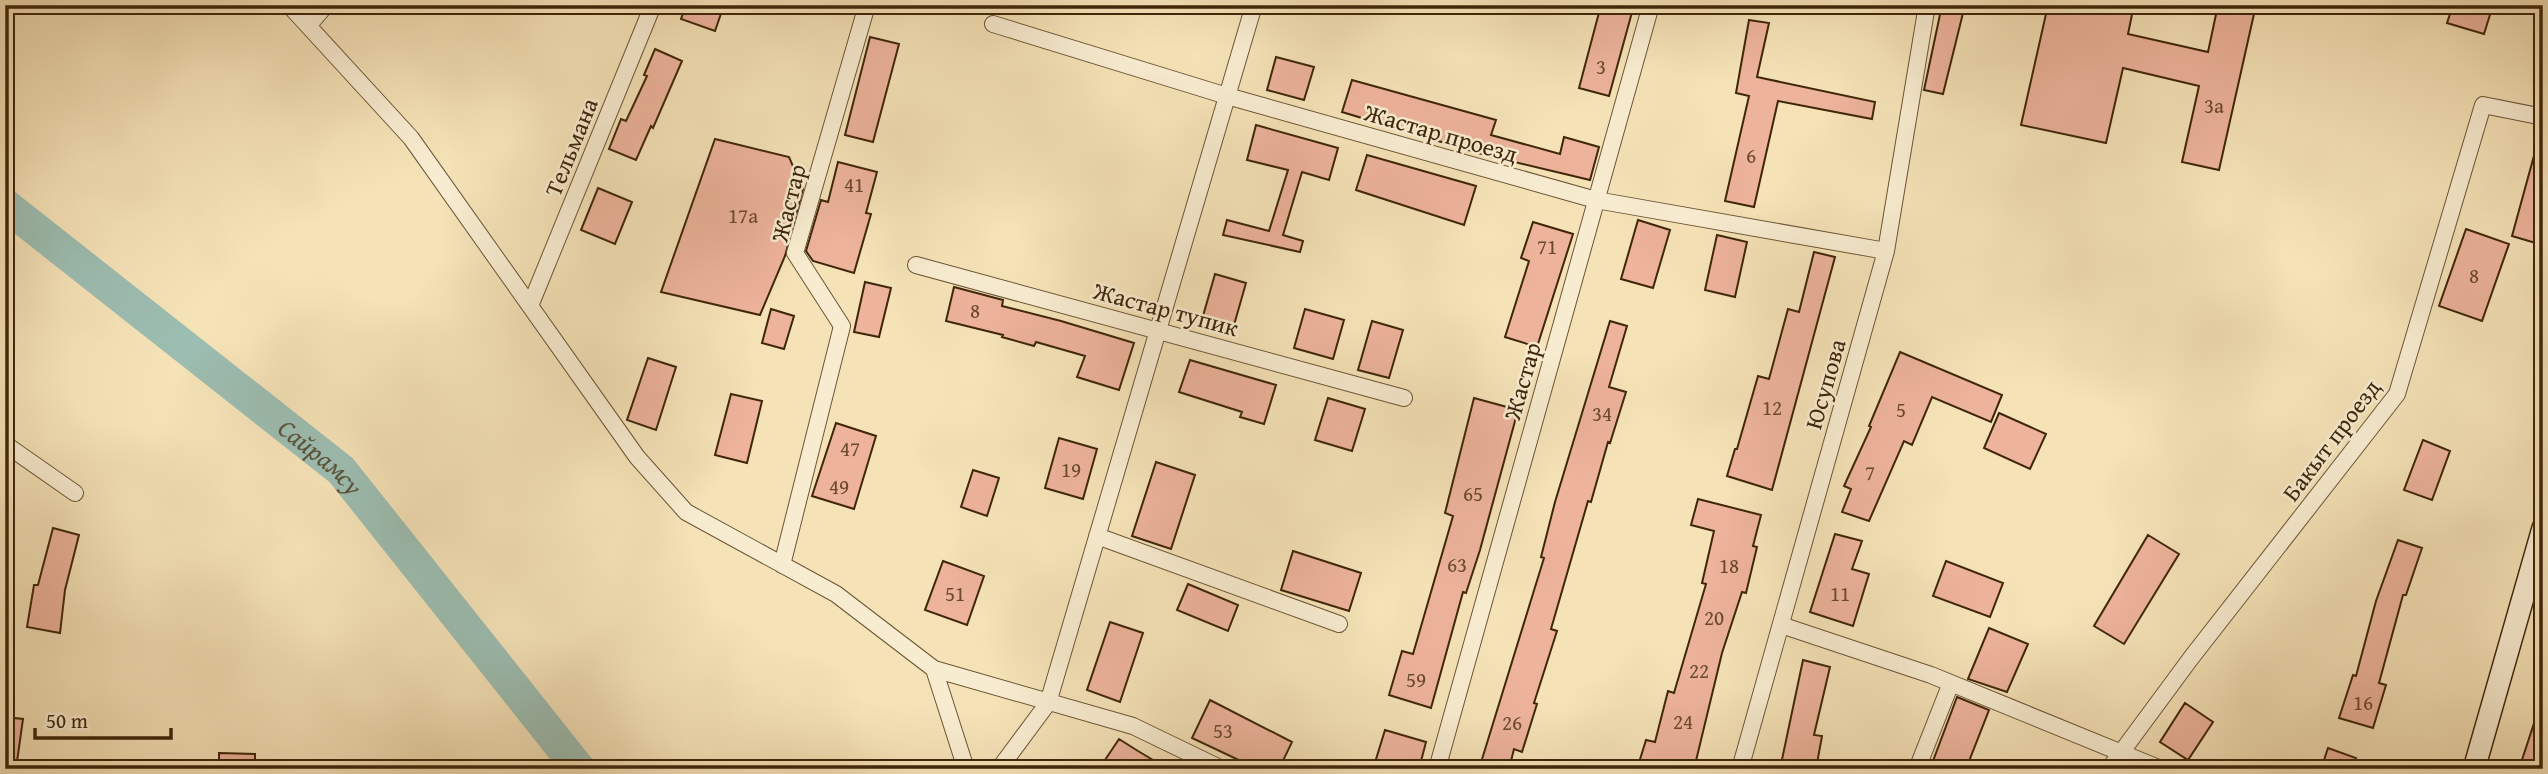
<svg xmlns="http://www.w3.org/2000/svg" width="2548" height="774" viewBox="0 0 2548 774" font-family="'Gentium Book Plus',serif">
	<rect width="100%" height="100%" fill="#f5e2b7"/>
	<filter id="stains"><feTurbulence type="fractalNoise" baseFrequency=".00286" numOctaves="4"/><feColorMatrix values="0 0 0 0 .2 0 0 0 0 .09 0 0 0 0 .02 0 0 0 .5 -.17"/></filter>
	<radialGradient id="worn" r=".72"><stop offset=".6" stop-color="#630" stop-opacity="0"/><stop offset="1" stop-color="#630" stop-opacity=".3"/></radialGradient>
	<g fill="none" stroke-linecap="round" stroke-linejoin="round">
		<path stroke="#9cbdb1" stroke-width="33" id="s1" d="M5 205 341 470 579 769"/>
	</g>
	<path fill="#edb39b" stroke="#3f260a" stroke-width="2" d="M686 5H724L715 31 681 19Z
		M1601 5H1634L1609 96 1579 88Z
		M1942 5H1965L1943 94 1924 90Z
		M2048 5H2134L2128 34 2208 52 2218 5H2256L2219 170 2182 162 2199 86 2123 68 2106 143 2021 125Z
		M2453 5H2493L2484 34 2447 23Z
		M1749 20 1769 23 1757 77 1875 102 1872 119 1778 101 1754 207 1725 201 1749 96 1736 93Z
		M870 37 899 44 873 142 845 135Z
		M655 49 682 61 653 128 651 126 636 160 609 149 621 119 626 121 647 76 644 75Z
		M1276 57 1314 67 1304 100 1267 90Z
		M1352 80 1496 120 1491 135 1560 154 1564 137 1599 147 1590 180 1485 155 1342 112Z
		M1256 125 1338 148 1329 180 1302 172 1283 235 1303 241 1300 252 1223 235 1227 220 1269 231 1288 170 1247 160Z
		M715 139 789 157 803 189 785 256 760 315 661 292Z
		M2538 141H2543V231L2539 244 2512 236Z
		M1367 155 1476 186 1464 225 1356 190Z
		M838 162 877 172 866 213 871 214 854 273 813 261 806 251 821 200 828 202Z
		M598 188 632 202 615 244 581 230Z
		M1638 220 1670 230 1653 288 1621 279Z
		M1533 222 1573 234 1537 347 1505 337 1529 261 1521 258Z
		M2466 229 2509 244 2482 321 2439 306Z
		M1717 235 1747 242 1735 297 1705 290Z
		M1814 252 1835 257 1772 490 1727 476 1735 449H1737L1758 376 1769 379 1788 309 1799 312Z
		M1215 274 1246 283 1232 332 1201 323Z
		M865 282 891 288 879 337 854 332Z
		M954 287 1003 300 1002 306 1061 321 1134 343 1119 390 1077 377 1085 356 1036 342 1034 346 1002 337 1003 335 946 321Z
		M771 309 794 316 784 349 762 343Z
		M1305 309 1344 320 1333 359 1294 348Z
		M1372 321 1403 330 1389 378 1358 370Z
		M1610 321 1627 326 1609 387 1626 392 1610 443 1608 442 1591 502 1588 501 1551 629 1557 631 1534 703 1537 704 1522 752 1514 749 1509 769H1479L1544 558 1541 557 1555 502Z
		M1900 352 2002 395 1991 422 1932 397 1912 445 1904 441 1869 521 1842 512 1851 489 1844 486 1871 427 1869 426Z
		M648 358 676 367 656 430 627 420Z
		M1190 360 1276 385 1264 424 1240 417 1242 412 1179 392Z
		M731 394 762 401 747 463 715 455Z
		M1328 398 1365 409 1352 451 1315 440Z
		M1474 398 1518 410 1480 550 1466 593 1463 592 1431 708 1389 695 1402 651 1413 654 1453 516 1445 513Z
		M1999 413 2046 434 2030 469 1984 448Z
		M836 423 876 436 854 509 812 496Z
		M1059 438 1097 449 1083 499 1045 488Z
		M2423 440 2450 451 2432 500 2404 490Z
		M1156 462 1195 475 1171 549 1132 536Z
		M973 470 999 478 987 516 961 507Z
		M1698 499 1761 515 1753 546 1757 547 1746 593 1742 592 1722 653 1694 769H1637L1646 740 1655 742 1668 691 1674 693 1706 584 1702 583 1714 531 1691 525Z
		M53 528 79 535 65 590 60 633 27 627 34 585H38Z
		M1835 534 1862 541 1852 569 1869 574 1853 626 1810 612Z
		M2148 535 2179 554 2124 644 2094 626Z
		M2398 540 2422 548 2406 595H2403L2379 683 2386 685 2373 728 2339 718 2353 675 2356 676 2376 601Z
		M1293 551 1361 573 1349 611 1281 590Z
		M943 561 984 576 967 625 925 610Z
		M1946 561 2003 583 1990 617 1933 596Z
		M1188 584 1238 605 1228 631 1177 610Z
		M1110 622 1143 633 1120 702 1087 690Z
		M1989 628 2028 644 2007 692 1968 679Z
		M1803 660 1830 667 1814 735 1822 736 1816 769H1780Z
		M1957 697 1989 710 1966 769H1930Z
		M1210 700 1292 742 1279 769H1251L1242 764 1243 762 1192 738Z
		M2185 703 2213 722 2188 760 2160 742Z
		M2540 705 2543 706V769H2519Z
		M5 717 23 719 16 769H5Z
		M1385 730 1426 742 1419 769H1373Z
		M1119 739 1138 751 1168 769H1099Z
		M2328 748 2356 758 2352 769H2321Z
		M219 753 255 754V769H219Z"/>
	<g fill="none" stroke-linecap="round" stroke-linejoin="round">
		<g stroke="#6c5535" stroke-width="18">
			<path id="street" d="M289 5 411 138 637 457 686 512 836 594 934 669 1133 726 1222 769
				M993 24 1227 96 1596 200 1886 251
				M308 26 326 5
				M916 265 1404 398
				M530 306 653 5
				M5 444 75 493
				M1097 536 1339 624
				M782 565 842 326 795 253 867 5
				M1781 625 1931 675 2161 769
				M934 669 966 769
				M999 769 1048 703 1254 5
				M1437 769 1651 5
				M1740 769 1886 251 1927 5
				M1917 769 1951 683
				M2109 769 2191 658 2397 394 2483 105 2543 117"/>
		</g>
		<g stroke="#3f260a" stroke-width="24">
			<path id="secondary" d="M2474 769 2543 528"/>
		</g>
		<use href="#street" stroke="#f8ecd0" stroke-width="16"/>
		<use href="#secondary" stroke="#f8ecd0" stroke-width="21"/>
	</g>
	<g text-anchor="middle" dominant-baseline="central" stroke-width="5" stroke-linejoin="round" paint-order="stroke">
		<g font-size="21" fill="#6a492e">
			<text x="1601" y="66">3</text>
			<text x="2214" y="105">3а</text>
			<text x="1751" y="155">6</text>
			<text x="854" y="184">41</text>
			<text x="743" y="215">17a</text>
			<text x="1547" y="246">71</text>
			<text x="2474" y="275">8</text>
			<text x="975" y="310">8</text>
			<text x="1772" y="407">12</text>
			<text x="1901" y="409">5</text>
			<text x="1602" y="413">34</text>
			<text x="850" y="448">47</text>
			<text x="1071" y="469">19</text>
			<text x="1870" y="472">7</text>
			<text x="839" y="486">49</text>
			<text x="1473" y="493">65</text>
			<text x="1457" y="564">63</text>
			<text x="1729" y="565">18</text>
			<text x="955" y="593">51</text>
			<text x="1840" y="593">11</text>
			<text x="1714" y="617">20</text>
			<text x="1699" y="670">22</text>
			<text x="1416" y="679">59</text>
			<text x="2363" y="702">16</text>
			<text x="1683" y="721">24</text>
			<text x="1512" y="722">26</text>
			<text x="1223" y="730">53</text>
		</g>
		<g font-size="24" fill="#3f260a" stroke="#f8ecd0">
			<text transform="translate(1441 133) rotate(16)">Жастар проезд</text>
			<text transform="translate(571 147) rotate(-68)">Тельмана</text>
			<text transform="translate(788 203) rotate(-76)">Жастар</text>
			<text transform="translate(1166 309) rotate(15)">Жастар тупик</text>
			<text transform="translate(1522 381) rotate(-74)">Жастар</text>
			<text transform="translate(1825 384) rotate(-74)">Юсупова</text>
			<text transform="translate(2331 440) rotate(-53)">Бакыт проезд</text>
		</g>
		<g font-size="26" font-style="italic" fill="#5b533c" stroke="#f8ecd0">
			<text stroke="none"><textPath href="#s1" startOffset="404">Сайрамсу</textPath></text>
		</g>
	</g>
	<rect width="2548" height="774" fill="none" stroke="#f5e2b7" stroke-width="28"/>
	<rect x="7" y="7" width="2534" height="760" fill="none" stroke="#3f260a" stroke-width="3.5"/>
	<rect x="14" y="14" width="2520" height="746" fill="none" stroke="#3f260a" stroke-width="2"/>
	<path d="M35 728v10h136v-10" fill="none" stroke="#3f260a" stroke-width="3.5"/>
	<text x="46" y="728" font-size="21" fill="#3f260a" stroke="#f8ecd0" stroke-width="5" paint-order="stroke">50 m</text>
	<rect width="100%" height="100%" filter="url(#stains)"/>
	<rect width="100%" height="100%" fill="url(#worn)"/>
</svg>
